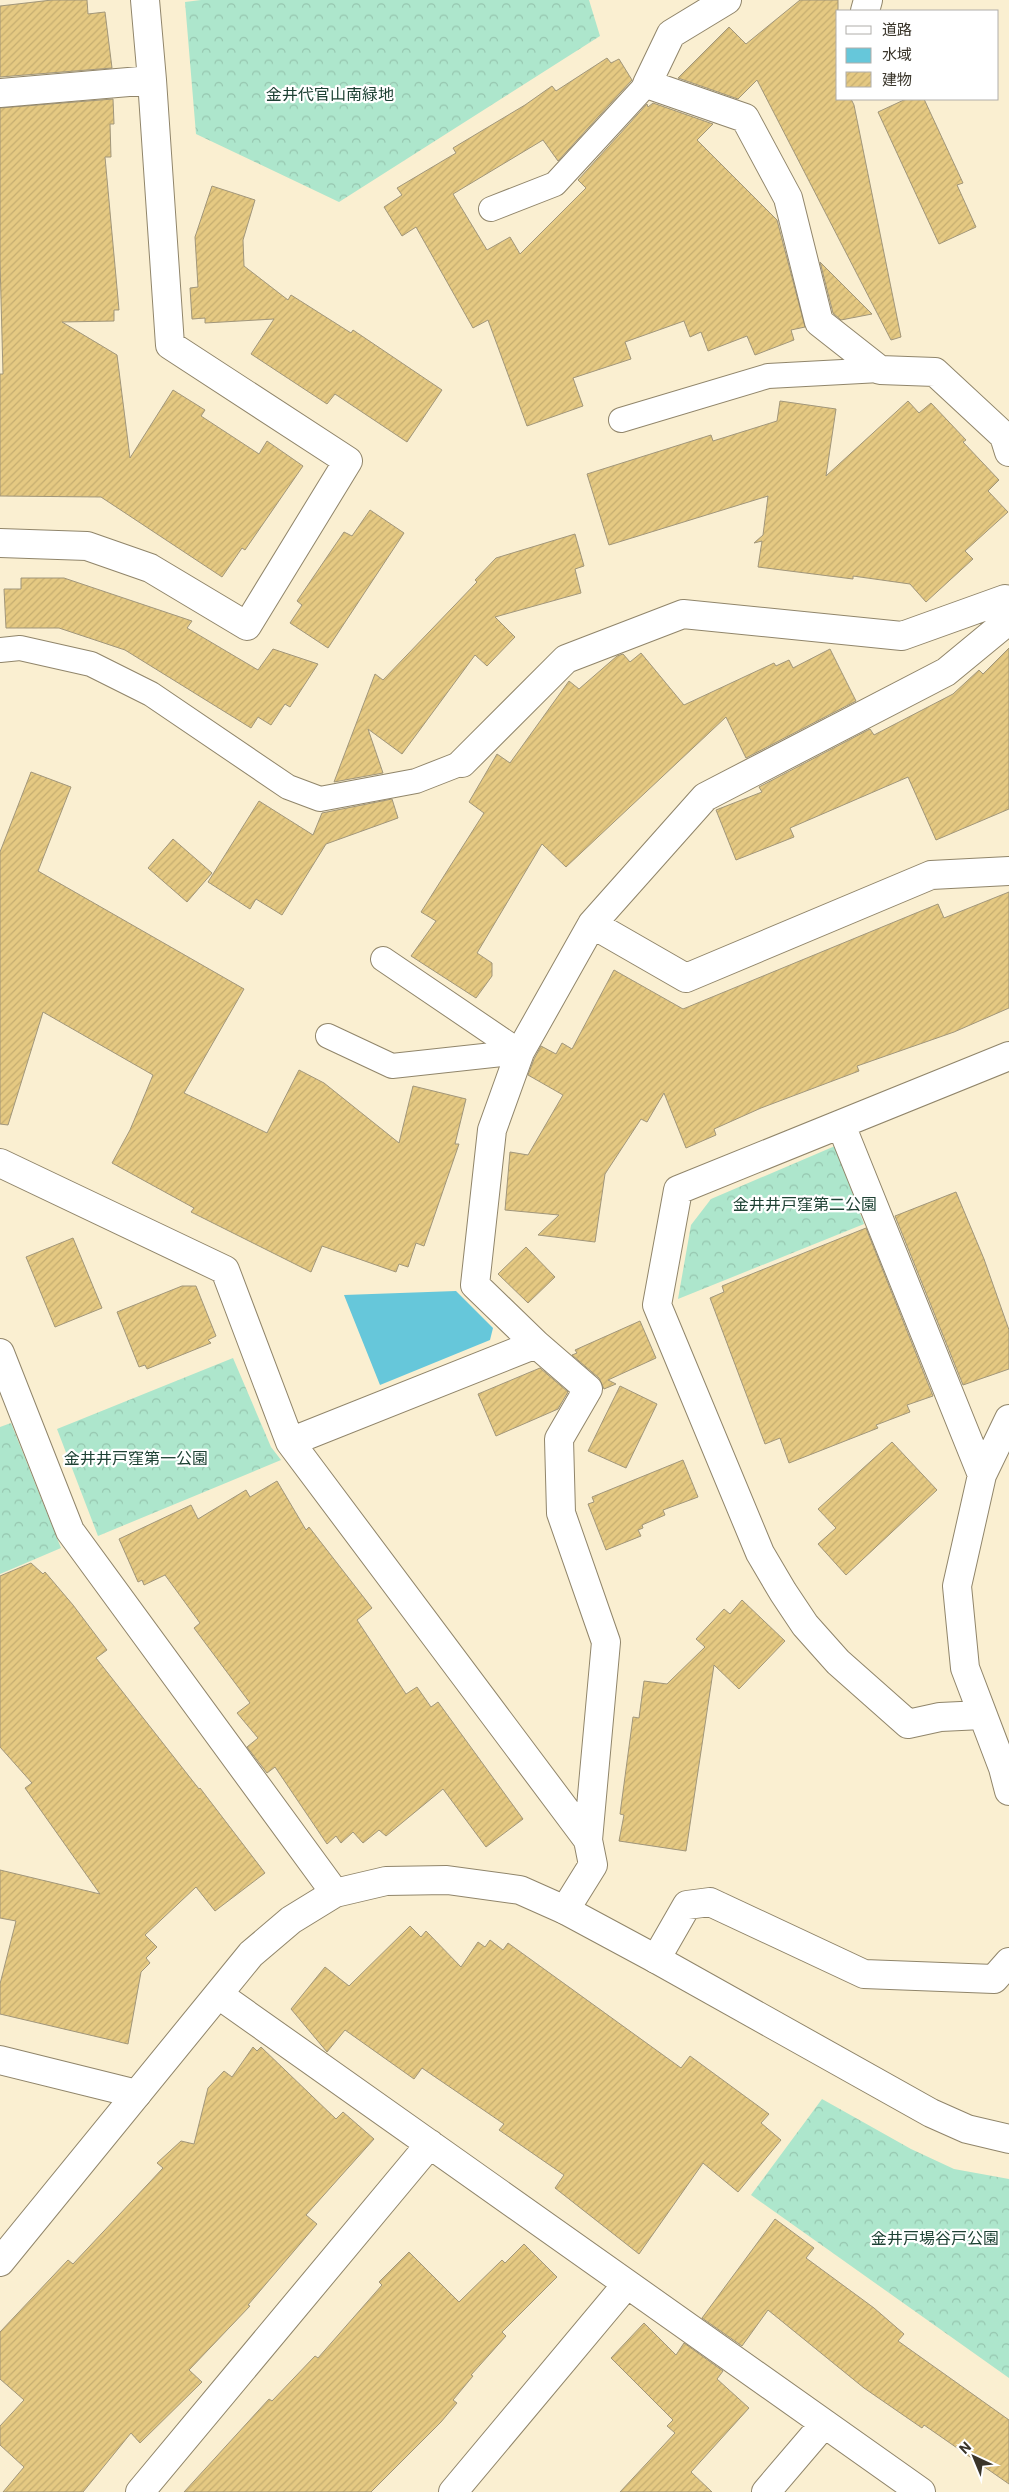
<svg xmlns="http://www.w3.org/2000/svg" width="1009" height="2492" viewBox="0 0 1009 2492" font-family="Roboto,'Noto Sans JP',sans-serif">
	<defs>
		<pattern id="forest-crowns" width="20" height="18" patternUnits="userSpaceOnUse" patternTransform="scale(1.25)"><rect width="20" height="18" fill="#ade6cc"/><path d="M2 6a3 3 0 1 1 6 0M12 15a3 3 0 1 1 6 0" fill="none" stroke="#96c6af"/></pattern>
		<pattern id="building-hatch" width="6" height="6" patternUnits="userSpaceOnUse" patternTransform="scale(1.25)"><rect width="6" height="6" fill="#e5c982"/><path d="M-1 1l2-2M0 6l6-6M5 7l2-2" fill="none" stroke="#c5ad70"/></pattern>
	</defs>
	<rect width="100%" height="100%" fill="#faefd1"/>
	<path fill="url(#forest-crowns)" d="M201 0H589L600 36 339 202 196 134 185 2Z
		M835 1146 864 1224 678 1299 691 1225 711 1199Z
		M233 1358 271 1447 281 1460 98 1536 57 1429Z
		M11 1423 61 1548 0 1574V1427Z
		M822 2099 911 2149 954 2169 1009 2179V2378L751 2195Z"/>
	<path fill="#66c7da" d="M456 1291 493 1328 490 1340 380 1385 344 1295Z"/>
	<path fill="url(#building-hatch)" stroke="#a1967a" d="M52 0H87L88 14 105 12 112 68 0 77V6Z
		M800 0H838V99H851L854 105 901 337 891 340 757 80 738 99 678 78 729 27 746 44Z
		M607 58 611 63 619 59 632 80 558 161 543 140 453 194 487 250 510 237 520 254 586 188 578 180 647 104 648 107 653 103 713 124 697 140 777 220 805 327 791 330 794 340 755 355 747 336 708 351 701 332 690 337 684 321 625 342 631 359 573 378 583 406 527 426 488 320 473 328 416 227 402 236 384 207 402 195 397 188 456 153 453 148 525 105 552 86 556 91Z
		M113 99 114 124H110L111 157H105L119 310H114V321L62 322 117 355 130 458 173 390 205 410 201 416 259 454 267 441 303 466 245 550 242 548 222 577 101 497 0 496V374H3L0 261V108Z
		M906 99H924L963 183 957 185 976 227 939 244 878 112Z
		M212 186 255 200 243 240 244 266 288 300 291 295 351 333 353 330 442 390 407 442 335 394 327 404 251 354 274 319 205 323V318L192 319 190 288 198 287 195 237Z
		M820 262 872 314 841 320 833 313Z
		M780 401 836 409 826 476 908 401 919 413 931 403 966 440 963 442 999 480 988 491 1008 512 965 551 973 559 926 602 910 584 853 576V579L758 567 762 541 754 543 763 535 768 496 609 545 587 474 711 435 713 441 777 421Z
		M370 510 404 533 328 648 290 623 302 605 297 601 344 532 352 536Z
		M575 534 584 566 575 569 581 593 495 617 515 637 487 666 475 655 402 754 368 729 383 773 334 782 375 674 383 680 477 582 475 580 496 558Z
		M21 578H64L192 621 187 628 258 670 273 649 318 664 290 707 285 704 271 725 258 717 251 728 125 650 59 628H6L4 589H21Z
		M1009 648V809L936 840 908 777 790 828 794 837 736 860 716 810 762 792 759 787 870 729 874 735 953 694 979 670 983 674Z
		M830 649 856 701 746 758 726 717 566 867 542 844 477 953 492 963V976L476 998 411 956 436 921 421 912 484 813 469 802 497 754 510 763 569 681 579 689 617 656 623 654 630 662 641 653 684 705 774 663 776 666 789 660 793 668Z
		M31 772 71 787 38 871 244 989 184 1093 267 1133 299 1070 324 1083 399 1143 413 1086 466 1099 455 1144H459L424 1246 416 1243 408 1267 399 1264 396 1272 322 1246 311 1272 191 1212 194 1208 112 1163 130 1130 153 1075 43 1012 8 1125 0 1124V852Z
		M392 799 398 818 326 844 282 915 256 899 250 909 208 882 259 801 313 835 322 813Z
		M173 839 212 873 187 902 148 868Z
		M1009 892V1008L954 1032 857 1066 859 1071 761 1108 714 1129 716 1135 686 1148 664 1093 647 1122 641 1119 605 1174 595 1242 538 1235 559 1215 505 1210 510 1152 528 1155 563 1095 528 1075 534 1059 541 1046 556 1054 562 1043 572 1049 614 970 683 1009 938 904 944 918Z
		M956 1192 984 1259 1009 1330V1369L963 1385 895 1216Z
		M866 1228 933 1396 907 1405 910 1412 876 1425 878 1428 789 1463 780 1438 765 1444 710 1298 724 1292 722 1286Z
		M73 1238 102 1308 55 1327 26 1257Z
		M526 1247 555 1277 528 1303 498 1274Z
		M182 1286H196L216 1336 208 1340 211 1343 147 1369 145 1365 139 1367 117 1312Z
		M640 1321 656 1358 608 1380 616 1384 604 1389 599 1378 572 1355 577 1353 575 1350Z
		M540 1368 568 1392 558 1409 496 1436 478 1394Z
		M620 1386 657 1404 626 1468 588 1451Z
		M892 1442 937 1490 846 1575 818 1544 836 1528 818 1509Z
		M683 1460 698 1497 663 1510 665 1515 642 1525 643 1528 638 1530 641 1536 606 1550 588 1504 594 1502 592 1497Z
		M277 1481 306 1530 309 1527 372 1608 357 1620 406 1694 417 1687 431 1707 438 1702 523 1819 486 1847 443 1789 386 1836 379 1830 363 1843 353 1832 341 1843 336 1836 327 1844 275 1767 267 1773 247 1747 258 1738 237 1713 250 1703 194 1628 200 1623 165 1575 144 1585 142 1580 138 1582 119 1539 191 1505 198 1519 246 1490 250 1497Z
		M31 1563 43 1574 45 1572 73 1605 107 1650 96 1658 199 1789 200 1788 265 1873 215 1911 196 1887 145 1935 157 1947 146 1958 150 1963 141 1972 128 2044 0 2014V1984L16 1921 0 1918V1870L100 1894 25 1788 32 1783 0 1747V1576Z
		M742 1600 785 1641 739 1689 714 1665 686 1851 619 1841 624 1815 620 1814 633 1717 639 1718 644 1681 667 1684 705 1647 696 1639 724 1609 730 1614Z
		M410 1926 421 1937 426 1931 461 1967 478 1942 485 1947 490 1940 503 1950 508 1943 681 2068 690 2056 769 2114 761 2123 781 2140 738 2192 703 2163 639 2254 555 2188 564 2175 499 2130 504 2124 422 2068 414 2079 345 2030 327 2052 291 2009 325 1967 349 1986Z
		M253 2047 257 2051 261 2047 336 2119 343 2112 374 2139 306 2215 317 2224 248 2305 250 2306 189 2370 202 2382 140 2443 131 2433 83 2492H3L24 2467 0 2445V2426L24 2400 0 2379V2332L68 2260 73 2264 163 2168 157 2163 181 2141 194 2144 208 2088 224 2071 232 2077Z
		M775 2219 814 2248 806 2258 874 2308 904 2334 898 2341 1009 2420V2484L924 2425 922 2428 864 2388 768 2310 742 2346 702 2318Z
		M524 2244 557 2277 502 2332 506 2336 471 2375 473 2376 453 2400 457 2403 441 2422 371 2492H184L269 2399 272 2401 315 2356 318 2358 382 2285 379 2282 409 2252 459 2302 502 2260 505 2263Z
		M644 2323 676 2355 684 2343 723 2371 717 2379 749 2408 691 2472 712 2492H620L675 2433 667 2426 673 2420 611 2358Z"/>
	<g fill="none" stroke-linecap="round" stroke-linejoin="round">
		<g stroke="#90856a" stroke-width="26">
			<path id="lane" d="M491 209 555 184 647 84
				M621 420 768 376 880 370
				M0 650 20 648 91 664 151 694 288 787 320 799 416 781 462 763
				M328 1036 392 1066 520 1052 383 959"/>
		</g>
		<g stroke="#90856a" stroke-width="30">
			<path id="street" d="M727 0 671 34 647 84 745 118 788 198 819 322 880 370 935 372 1004 436 1009 452
				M865 11 868 0
				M0 93 152 80
				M0 543 87 546 150 568 247 626 348 461 170 345 152 80 145 0
				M462 763 566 659 683 614 902 636 1005 599
				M592 924 686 978 931 875 1009 871
				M841 1125 982 1475
				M0 1163 225 1270 290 1442 588 1840 593 1865 565 1910
				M536 1344 588 1389 559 1439 561 1513 606 1642 588 1840
				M0 1353 70 1531 335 1893
				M1009 1419 982 1475 957 1586 965 1668 1003 1768 1009 1791
				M290 1442 536 1344 475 1285 492 1130 520 1052 592 924 705 797 946 672 1009 620
				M982 1715 940 1717 908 1724 838 1662 805 1625 783 1592 760 1553 657 1305 678 1190 1009 1056
				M656 1959 687 1905 710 1902 864 1974 994 1979 1009 1962
				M219 1995 921 2492
				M0 2060 137 2094
				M140 2492 430 2144
				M453 2492 627 2284
				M766 2492 824 2424"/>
		</g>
		<g stroke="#90856a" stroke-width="30">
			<path id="secondary" d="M0 2262 251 1954 291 1920 335 1893 386 1881 447 1880 520 1890 565 1910 656 1959 931 2113 967 2129 1009 2139"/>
		</g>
		<use href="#lane" stroke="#fff" stroke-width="24"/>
		<use href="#street" stroke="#fff" stroke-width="28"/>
		<use href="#secondary" stroke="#fff" stroke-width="28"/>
	</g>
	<g text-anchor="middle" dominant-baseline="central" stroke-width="4.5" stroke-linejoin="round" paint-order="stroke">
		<g font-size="16" fill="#1d4133" stroke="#fff">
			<text x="330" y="94">金井代官山南緑地</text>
			<text x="805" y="1204">金井井戸窪第二公園</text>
			<text x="136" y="1458">金井井戸窪第一公園</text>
			<text x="935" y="2238">金井戸場谷戸公園</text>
		</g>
	</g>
	<rect x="836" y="10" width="162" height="90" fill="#ffffff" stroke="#b0aeaa"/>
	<rect x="846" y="26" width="25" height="8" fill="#ffffff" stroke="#b0aeaa"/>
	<text x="882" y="35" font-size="15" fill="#3a352a">道路</text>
	<rect x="846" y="48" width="25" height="15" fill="#66c7da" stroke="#b0aeaa"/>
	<text x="882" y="60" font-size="15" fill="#3a352a">水域</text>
	<rect x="846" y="72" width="25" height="15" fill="url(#building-hatch)" stroke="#b0aeaa"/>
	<text x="882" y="85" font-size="15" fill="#3a352a">建物</text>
	<g transform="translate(974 2457) rotate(316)" stroke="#ffffff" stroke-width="4" paint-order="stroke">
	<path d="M0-4L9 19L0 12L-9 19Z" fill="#3a352a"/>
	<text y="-8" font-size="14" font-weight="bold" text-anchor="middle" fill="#3a352a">N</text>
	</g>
</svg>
